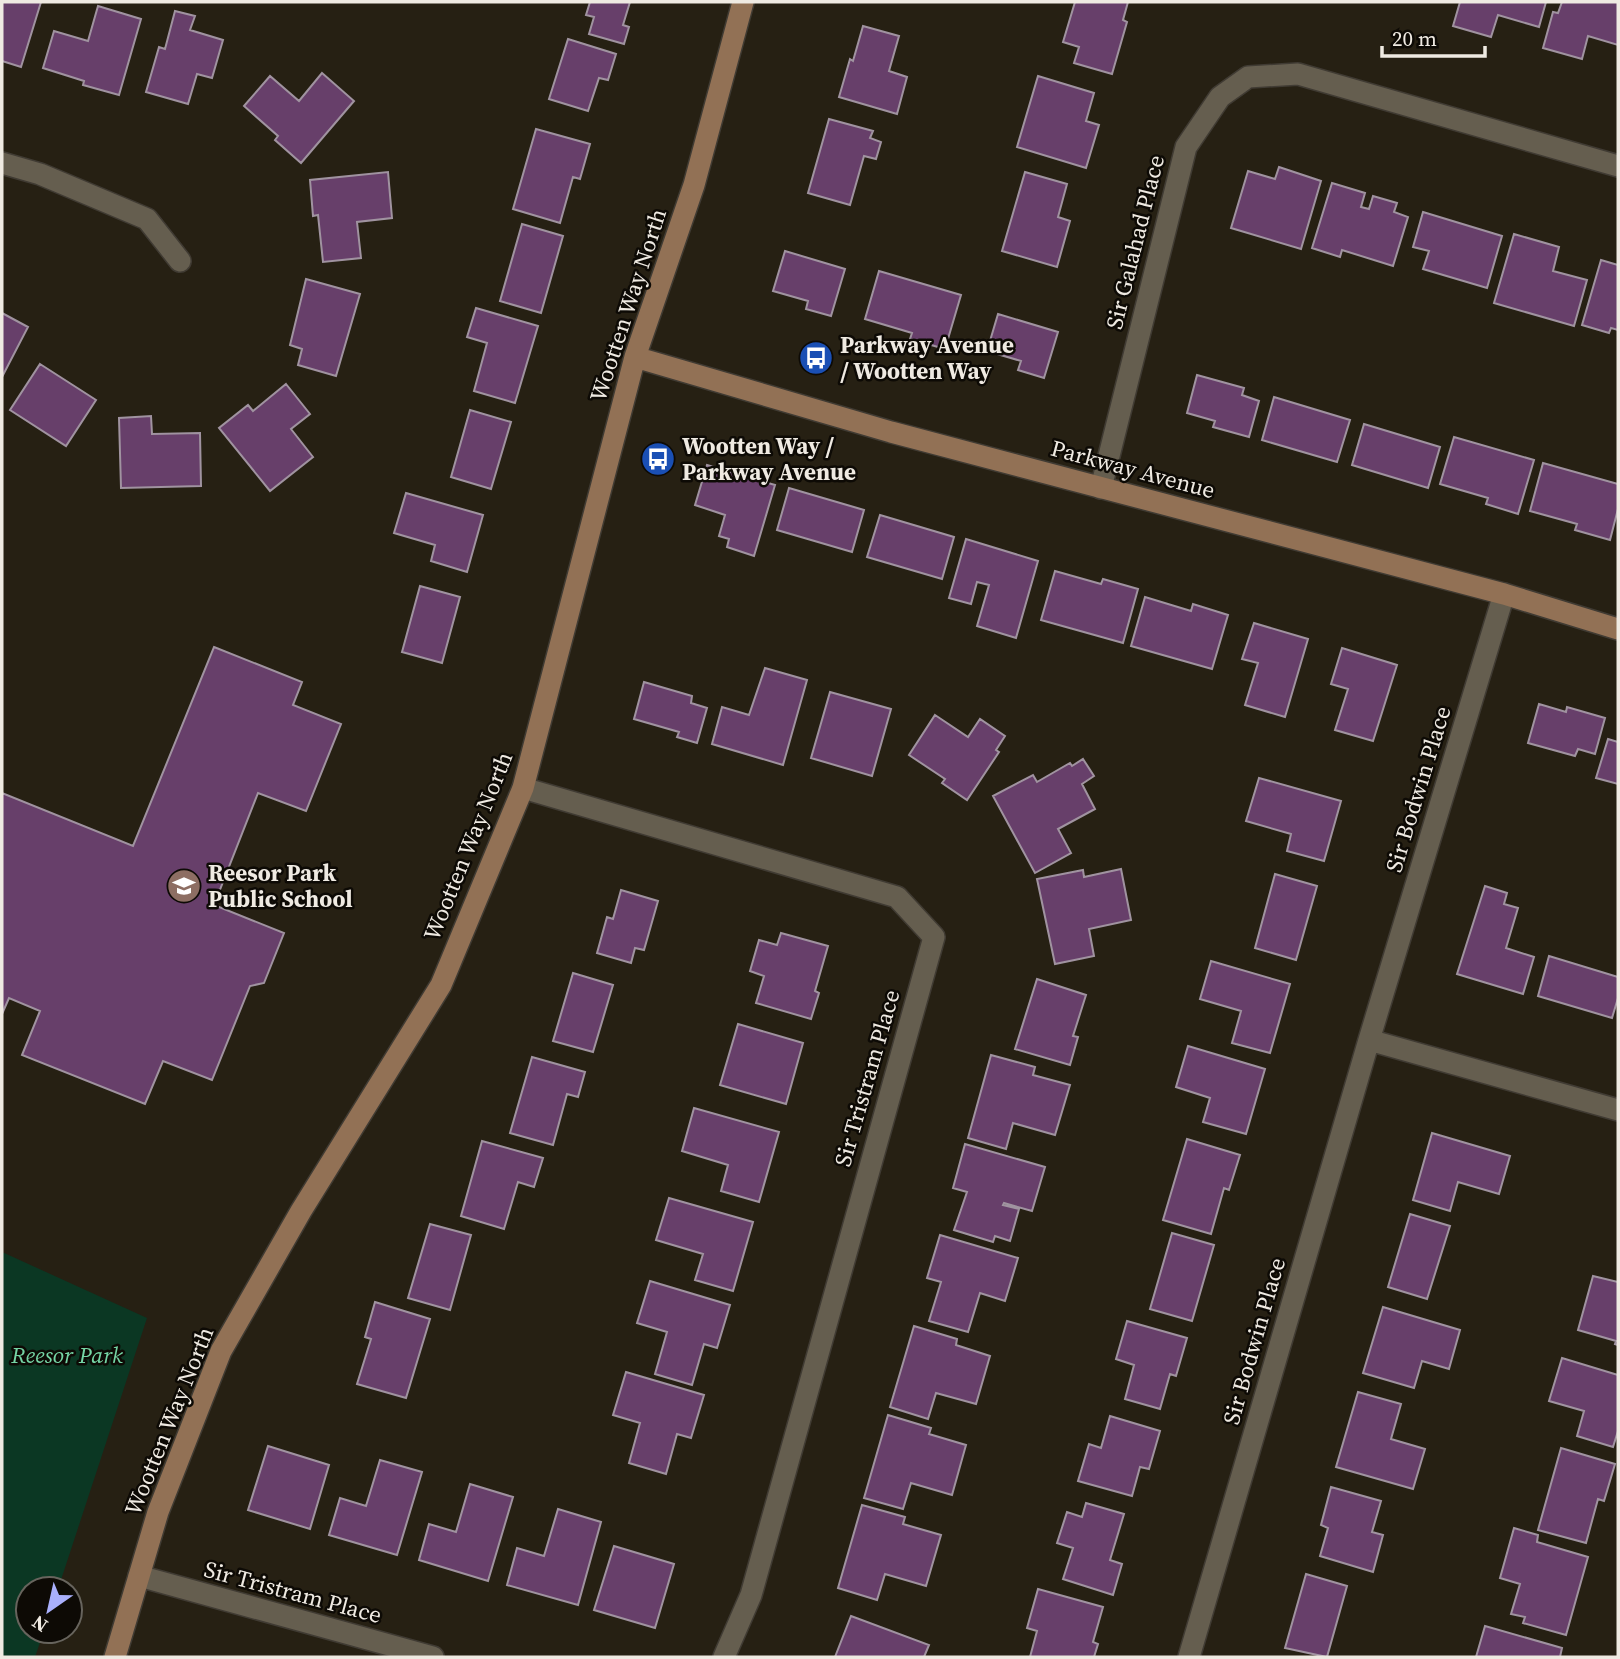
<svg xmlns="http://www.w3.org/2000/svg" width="1620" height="1659" viewBox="0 0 1620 1659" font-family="'Source Serif 4',serif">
	<rect width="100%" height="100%" fill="#262013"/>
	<path fill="#0b3723" d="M2 1252 147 1318 58 1589H28V1631H44L35 1657H2Z"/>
	<path fill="#673f6a" stroke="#a093a0" stroke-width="2" d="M2 2H41L21 67 2 61Z
		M590 2H630L623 25 629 27 624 44 589 34 594 17 586 15Z
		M1075 2H1128L1123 20 1127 22 1112 74 1074 63 1079 47 1063 42Z
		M1460 2H1546L1539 27 1498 15 1491 37 1453 26Z
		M1562 2H1618V45L1588 36 1582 59 1543 48 1553 12 1558 13Z
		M98 6 141 19 119 95 83 85 84 81 43 68 54 31 88 41Z
		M175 11 195 16 190 30 223 40 212 78 197 74 188 104 146 92 159 47 165 49Z
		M863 26 899 36 889 71 907 77 897 114 839 97 850 59 853 61Z
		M568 39 616 54 608 80 599 78 588 111 549 99Z
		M322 73 354 101 301 163 275 140 278 136 244 106 270 76 299 101Z
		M1038 76 1094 93 1086 121 1099 125 1086 168 1017 147Z
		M829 119 873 131 870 138 881 142 876 159 864 156 850 205 808 193Z
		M536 129 590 144 580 179 573 177 560 223 513 209Z
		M1279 167 1321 181 1301 249 1231 228 1248 171 1275 179Z
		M388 172 392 218 357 222 361 258 323 262 318 215 313 216 310 180Z
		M1025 172 1067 184 1058 217 1070 221 1057 267 1002 251Z
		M1332 183 1365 193 1361 207 1369 209 1373 196 1397 203 1394 212 1408 217 1393 266 1342 250 1340 257 1312 248Z
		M1423 212 1502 236 1487 288 1423 269 1429 251 1413 247Z
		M522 224 563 236 541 313 500 301Z
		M1514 234 1559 247 1553 271 1587 280 1574 326 1494 303Z
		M785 251 845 269 831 316 806 309 808 301 773 291Z
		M1601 260 1618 265V330L1611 328 1609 333 1582 325Z
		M879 271 961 295 945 349 910 339 912 333 865 319Z
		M306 279 360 294 336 376 298 365 302 349 290 345Z
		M476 308 538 326 515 403 474 391 487 343 467 337Z
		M2 313 28 327 2 377Z
		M998 314 1058 332 1044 378 1018 370 1021 361 987 351Z
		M40 364 96 400 66 446 10 410Z
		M1197 375 1244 388 1242 395 1259 401 1249 437 1213 427 1215 421 1187 413Z
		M286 384 310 414 291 429 313 457 270 491 219 428 248 405 253 411Z
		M1274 397 1350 420 1337 462 1262 440Z
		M470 410 511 422 491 489 451 477Z
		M151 416 152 434 200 433 201 486 121 488 119 418Z
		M1364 424 1440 447 1428 488 1352 465Z
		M1454 437 1534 460 1518 514 1486 504 1488 498 1440 484Z
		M1543 463 1618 484V509L1610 540 1575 530 1577 524 1530 511Z
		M707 465 775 485 754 556 727 547 729 539 719 536 725 515 695 505Z
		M789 488 864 510 852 552 777 530Z
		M406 493 483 515 467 572 431 561 435 545 394 533Z
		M880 515 954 537 942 579 867 557Z
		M966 539 1038 561 1016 638 977 626 989 585 977 582 971 604 949 598Z
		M1055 571 1101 584 1103 579 1138 589 1123 643 1041 620Z
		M420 586 460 597 442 663 402 652Z
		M1145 597 1191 611 1193 604 1228 615 1212 669 1131 646Z
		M1254 623 1308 639 1285 717 1245 705 1258 663 1242 659Z
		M214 647 302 682 293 705 341 724 306 811 258 793 214 905 284 933 264 983 250 986 212 1080 163 1061 145 1104 22 1055 40 1011 9 998 2 1014V793L133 846Z
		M1342 648 1397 665 1373 741 1335 730 1348 689 1331 684Z
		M765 668 807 680 783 765 712 744 722 707 749 715Z
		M644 682 692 696 691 703 707 708 697 743 677 737 679 732 634 719Z
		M830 692 891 709 872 776 811 758Z
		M1539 704 1566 712 1567 707 1605 718 1595 754 1578 749 1575 756 1528 743Z
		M935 715 968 737 980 719 1005 736 996 750 999 752 967 800 942 783 945 779 909 755Z
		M1608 739 1618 742V784L1596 778Z
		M1083 759 1094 776 1082 784 1095 809 1058 829 1071 853 1035 873 993 796 1033 775 1037 782 1070 763 1072 766Z
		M1259 778 1341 801 1324 861 1287 851 1291 834 1246 821Z
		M1121 869 1131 920 1089 929 1094 956 1055 964 1037 879 1083 870 1084 877Z
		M1275 874 1317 886 1296 960 1255 948Z
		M1485 886 1507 893 1504 904 1518 908 1506 948 1534 957 1523 994 1457 974Z
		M621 890 658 901 644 950 635 948 631 963 597 953 607 917 613 919Z
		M781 933 828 946 815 991 819 993 811 1019 756 1003 764 976 750 971 759 940 777 945Z
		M1549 956 1618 977V998L1612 1018 1538 996Z
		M1211 961 1290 984 1270 1053 1232 1043 1241 1011 1200 999Z
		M573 973 613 985 593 1052 553 1041Z
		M1037 979 1086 995 1073 1036 1078 1037 1070 1065 1015 1049Z
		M738 1024 803 1043 786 1104 720 1085Z
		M1188 1046 1265 1069 1246 1134 1203 1122 1210 1098 1176 1087Z
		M991 1055 1035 1067 1033 1075 1070 1085 1055 1135 1013 1123 1006 1149 968 1138Z
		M532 1057 585 1072 578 1097 567 1094 553 1145 510 1133Z
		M694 1108 779 1132 759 1202 721 1191 728 1165 682 1151Z
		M1432 1133 1510 1156 1499 1194 1458 1182 1450 1211 1413 1200Z
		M1187 1139 1240 1155 1229 1190 1224 1188 1211 1234 1163 1220Z
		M482 1141 543 1158 534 1187 518 1182 504 1229 461 1216Z
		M965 1144 1045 1167 1032 1211 1004 1203 1003 1205 1019 1209 1010 1241 995 1236 993 1242 954 1230 967 1192 953 1188Z
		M669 1198 753 1222 733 1291 695 1280 703 1254 656 1240Z
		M1410 1214 1450 1226 1427 1299 1388 1287Z
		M430 1224 471 1235 450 1310 408 1298Z
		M1172 1233 1214 1245 1192 1321 1150 1309Z
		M940 1235 1018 1258 1005 1301 980 1293 968 1332 929 1321 941 1282 927 1278Z
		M1593 1276 1618 1282V1345L1615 1344 1616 1341 1578 1330Z
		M650 1281 730 1305 717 1348 704 1344 692 1385 655 1374 667 1332 637 1323Z
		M375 1302 430 1319 406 1398 357 1384 371 1339 365 1337Z
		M1383 1307 1460 1330 1449 1369 1422 1361 1414 1388 1363 1373Z
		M1127 1321 1187 1338 1176 1376 1170 1374 1160 1409 1125 1399 1134 1365 1116 1359Z
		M914 1326 957 1339 956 1345 990 1356 976 1404 936 1393 928 1419 890 1407Z
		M1562 1358 1618 1375V1431L1613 1447 1577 1436 1584 1411 1549 1401Z
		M626 1372 704 1395 691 1438 677 1434 666 1474 629 1463 640 1423 613 1415Z
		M1358 1392 1401 1404 1391 1439 1425 1449 1413 1489 1336 1467Z
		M888 1415 931 1428 929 1434 966 1445 952 1495 911 1483 903 1509 864 1498Z
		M1110 1416 1160 1431 1149 1469 1140 1467 1132 1496 1078 1481 1089 1444 1101 1448Z
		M268 1446 329 1465 310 1529 248 1510Z
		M1561 1448 1615 1464 1604 1501 1598 1499 1586 1543 1538 1530Z
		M380 1460 422 1472 397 1555 329 1535 340 1498 366 1506Z
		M470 1484 513 1497 488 1581 419 1560 429 1524 456 1532Z
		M1331 1487 1381 1501 1372 1532 1383 1535 1373 1572 1320 1556 1328 1528 1321 1525Z
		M1086 1503 1124 1514 1110 1560 1122 1564 1113 1595 1063 1579 1073 1548 1057 1543 1067 1512 1082 1517Z
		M862 1505 905 1517 903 1524 941 1535 926 1586 885 1574 877 1600 838 1588Z
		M558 1509 601 1522 578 1605 507 1585 517 1548 544 1556Z
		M1514 1528 1538 1535 1537 1542 1588 1557 1566 1635 1523 1623 1525 1617 1511 1614 1520 1584 1500 1578Z
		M614 1546 674 1564 655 1628 594 1610Z
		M1306 1574 1347 1586 1327 1657 1285 1648Z
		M1038 1589 1103 1607 1093 1642 1098 1644 1094 1657H1030L1037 1631 1027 1628Z
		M851 1616 929 1645 924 1657H835Z
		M1485 1626 1562 1648 1560 1657H1476Z"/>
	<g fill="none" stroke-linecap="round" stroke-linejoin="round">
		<g stroke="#403b33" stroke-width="24">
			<path id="street" d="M2 163 40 174 147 219 180 261
				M1101 488 1186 147 1220 97 1248 77 1298 74 1618 166
				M523 788 897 897 934 937 751 1595 724 1657
				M1369 1040 1618 1110
				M139 1576 433 1657
				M1189 1657 1369 1040 1504 594"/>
		</g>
		<g stroke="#403b33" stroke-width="24">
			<path id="secondary" d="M635 357 891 432 1504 594 1618 629
				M115 1657 158 1512 221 1351 301 1211 441 985 523 788 635 357 694 185 743 2"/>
		</g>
		<use href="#street" stroke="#655e4f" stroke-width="21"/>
		<use href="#secondary" stroke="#927155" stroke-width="21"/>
	</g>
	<defs>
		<g id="bus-disc" transform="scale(1.75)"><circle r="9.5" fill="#1a4fb4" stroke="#0d0a05"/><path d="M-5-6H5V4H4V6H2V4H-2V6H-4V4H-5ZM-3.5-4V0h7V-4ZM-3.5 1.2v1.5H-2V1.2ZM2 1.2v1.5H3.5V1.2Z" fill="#fff"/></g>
		<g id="school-disc" transform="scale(1.75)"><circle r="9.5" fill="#8d6e63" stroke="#0d0a05"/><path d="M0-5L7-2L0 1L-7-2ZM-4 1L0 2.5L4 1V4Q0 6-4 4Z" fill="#fff"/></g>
	</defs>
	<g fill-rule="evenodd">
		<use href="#bus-disc" x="816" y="358"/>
		<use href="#bus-disc" x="658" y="459"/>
		<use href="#school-disc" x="184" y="886"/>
	</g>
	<g text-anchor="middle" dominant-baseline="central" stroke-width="5" stroke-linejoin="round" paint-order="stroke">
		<g font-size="23" fill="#efeae2" stroke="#0d0a05">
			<text transform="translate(1135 242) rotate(-76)">Sir Galahad Place</text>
			<text transform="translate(628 305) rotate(-72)">Wootten Way North</text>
			<text transform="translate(1133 469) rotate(15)">Parkway Avenue</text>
			<text transform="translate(1418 789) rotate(-73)">Sir Bodwin Place</text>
			<text transform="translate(468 846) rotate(-68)">Wootten Way North</text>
			<text transform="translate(867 1078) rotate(-74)">Sir Tristram Place</text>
			<text transform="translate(1254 1341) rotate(-74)">Sir Bodwin Place</text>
			<text transform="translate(169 1421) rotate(-68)">Wootten Way North</text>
			<text transform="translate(293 1592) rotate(15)">Sir Tristram Place</text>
		</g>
		<g font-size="23" font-weight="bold" fill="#efeae2" stroke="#0d0a05" text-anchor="start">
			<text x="840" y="345">Parkway Avenue<tspan x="840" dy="26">/ Wootten Way</tspan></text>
			<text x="682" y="446">Wootten Way /<tspan x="682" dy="26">Parkway Avenue</tspan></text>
			<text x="208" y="873">Reesor Park<tspan x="208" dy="26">Public School</tspan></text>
		</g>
		<g font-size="23" font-style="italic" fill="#75d5a5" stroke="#0d0a05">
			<text x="67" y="1355">Reesor Park</text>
		</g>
	</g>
	<rect width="1620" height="1659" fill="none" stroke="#efeae2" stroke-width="7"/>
	<g transform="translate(49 1610) rotate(214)"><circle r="33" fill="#0d0a05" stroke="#67645d" stroke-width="2"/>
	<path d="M0-5L12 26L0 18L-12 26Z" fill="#a9b0fc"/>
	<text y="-10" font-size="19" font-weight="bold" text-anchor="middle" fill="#efeae2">N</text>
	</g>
	<path d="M1382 46v10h103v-10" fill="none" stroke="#efeae2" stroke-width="3.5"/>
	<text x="1392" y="46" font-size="21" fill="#efeae2" stroke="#0d0a05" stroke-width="5" paint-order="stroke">20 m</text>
</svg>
